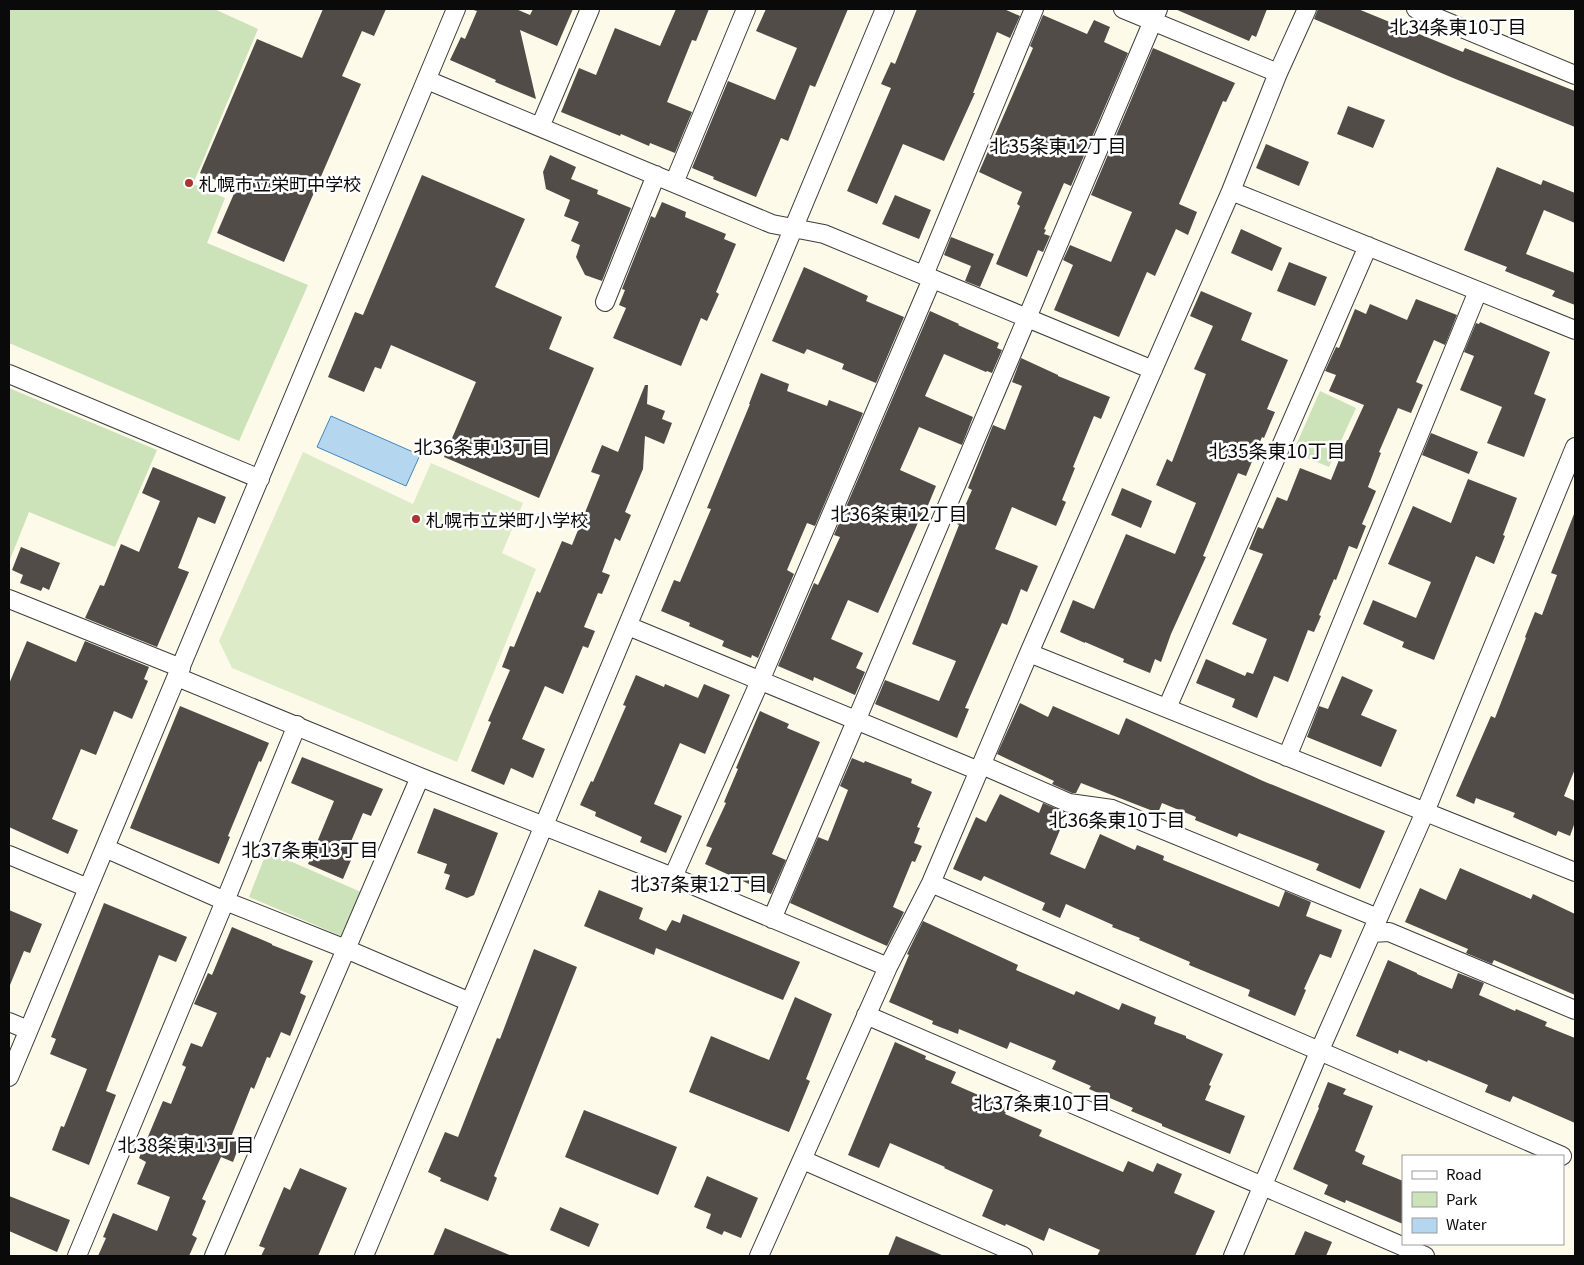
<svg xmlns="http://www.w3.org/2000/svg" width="1584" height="1265" viewBox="0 0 1584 1265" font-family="Georgia,'Noto Sans JP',serif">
	<rect width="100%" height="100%" fill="#fdfaea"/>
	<path fill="#cce2b8" d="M11 9H214L258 29 193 184 225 198 207 243 308 285 239 441 9 343V14Z
		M9 388 157 450 115 547 29 512 9 562Z
		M1320 391 1356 408 1329 467 1293 452Z
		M267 851 361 892 341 936 249 897Z"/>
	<path fill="#ddebc9" d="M303 452 413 504 431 463 523 503 502 553 536 569 457 762 232 668 219 641Z"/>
	<path fill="#b4d6ee" stroke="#4486bd" d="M331 416 420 455 406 486 317 447Z"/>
	<path fill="#514c48" d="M323 9H386L374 36 362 31 342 76 361 84 284 262 217 233 236 189 200 173 257 39 302 58Z
		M470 9H516L530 15 533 9H573L557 46 520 30 536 99 495 82 496 80 450 60 461 37 465 39 477 11Z
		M676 9H709L696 41 692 40 667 102 692 112 675 153 650 143 649 146 621 134 620 136 561 112 579 68 596 75 615 28 660 46Z
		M766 9H848L815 87 810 85 788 141 781 138 756 197 713 179 714 177 692 168 728 81 775 100 797 48 756 31Z
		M917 9H1004L1020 16 1010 38 997 32 973 93H975L944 161 903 144 877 204 847 191 891 88 881 84 891 62 895 64Z
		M1175 9H1267L1256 37 1252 35 1249 41Z
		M1318 9H1358L1463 52 1465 48 1575 91V127L1453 78 1314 19Z
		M1043 15 1087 34 1094 20 1110 27 1104 42 1128 53 1071 186 1064 183 1044 229 1046 230 1044 234 1050 236 1043 252 1038 250 1027 277 996 264 1020 206 1017 204 1022 192 979 172 1033 48 1030 46Z
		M1153 48 1235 83 1226 102 1223 101 1179 204 1197 212 1188 235 1176 229 1155 276 1147 272 1119 337 1054 310 1073 265 1063 260 1070 245 1111 262 1132 212 1091 195Z
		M1348 106 1385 120 1373 148 1337 134Z
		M1266 144 1309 162 1299 186 1256 168Z
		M550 155 576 167 571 179 598 190 597 194 631 208 602 281 585 275 576 257 580 245 571 241 579 222 564 216 570 200 546 189 543 172Z
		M1497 167 1541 185 1543 180 1575 193V223L1544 210 1526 254 1575 273V305L1552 296 1555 291 1505 271 1507 267 1464 250Z
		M422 175 525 219 495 287 562 317 549 349 594 368 539 498 444 457 476 382 391 345 381 369 375 367 364 392 328 377 355 312 363 315Z
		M895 195 931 210 919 239 882 224Z
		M662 202 686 212 685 217 726 234 724 239 736 244 716 292 719 294 707 321 701 318 681 366 613 338 626 308 619 305 625 290 622 289 651 216 655 218Z
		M1241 229 1282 248 1272 271 1231 253Z
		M951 237 994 254 980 287 965 281 971 266 944 255Z
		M1289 262 1327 277 1315 306 1277 291Z
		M804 267 868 296 866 301 904 317 876 383 842 369 844 364 807 349 804 354 772 341Z
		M1201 291 1252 313 1241 340 1288 360 1267 409 1275 412 1264 438 1262 437 1246 476 1238 473 1203 556 1206 557 1171 634 1161 662 1155 659 1150 673 1123 662 1124 659 1085 642V643L1060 632 1073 600 1094 609 1126 534 1175 554 1196 503 1156 485 1167 459 1172 462 1206 374 1194 369 1213 326 1190 316Z
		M1416 299 1457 315 1445 345 1434 340 1416 382 1423 385 1411 413 1398 408 1379 452 1381 453 1368 487 1376 491 1362 524 1366 526 1357 549 1349 546 1336 580 1334 579 1319 615 1321 616 1314 632 1308 630 1288 682 1274 676 1257 718 1232 707 1235 699 1196 683 1206 659 1245 676 1247 672 1253 674 1267 639 1232 624 1263 554 1249 549 1258 527 1263 529 1277 497 1287 501 1300 468 1331 480 1347 440H1348L1364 405 1329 391 1336 375 1325 371 1336 347 1339 348 1355 309 1366 314 1370 304 1407 320Z
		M930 311 959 324 958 325 999 343 997 348 1002 350 992 373 987 371 986 372 944 354 925 396 973 417 962 445 919 427 900 470 936 486 926 510 924 509 878 613 848 600 831 639 863 653 856 668 865 672 855 695 814 677 813 681 778 666 814 583 818 585 840 537 834 535Z
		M1480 322 1550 352 1534 394 1546 399 1524 457 1487 443 1502 407 1460 390 1474 356 1464 352 1476 323 1479 324Z
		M1021 358 1058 375V376L1110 397 1101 419 1094 416 1073 467 1075 468 1062 500 1066 502 1056 526 1012 507 995 549 1038 566 1027 592 1021 589 1007 625 1002 623 965 708 969 709 957 738 875 704 885 680 939 701 956 661 912 644 959 525 957 524 972 490 968 488 993 425 1005 430 1022 386 1012 382Z
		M761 373 789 384 787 391 827 406 829 400 863 413 815 526 807 523 787 570 794 574 758 658 752 655 751 658 722 646 724 641 689 626 690 623 661 611 674 580 680 582 711 509 707 508 750 404H749Z
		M645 385H648L647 404 665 411 662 419 672 423 664 444 645 436 643 469 625 512 631 515 620 541 615 538 602 572 610 575 602 594 598 593 584 627 595 631 588 648 583 646 563 694 545 686 522 739 545 749 533 778 511 768 504 785 471 771 491 722 488 721 510 670 502 667 510 646 514 647 537 591 540 593 562 541 572 545 600 475 591 472 602 445 618 452Z
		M1431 433 1478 452 1469 474 1422 455Z
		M153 467 226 497 215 524 198 517 178 568 189 572 157 647 85 618 100 585 104 586 121 544 139 552 160 501 142 493Z
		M1468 479 1517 498 1503 535 1505 536 1494 564 1476 556 1434 660 1402 647 1404 642 1363 624 1373 600 1416 618 1431 582 1388 564 1413 506 1451 523Z
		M1122 488 1152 501 1141 528 1111 515Z
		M1574 514 1575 769 1564 796 1575 801V822L1570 836 1558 831 1556 836 1513 817 1515 813 1476 798 1474 804 1456 796 1491 716 1495 718 1526 638 1525 637 1535 612 1542 615 1557 575 1551 573Z
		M21 547 60 563 49 590 43 587 41 591 20 583 23 575 12 570Z
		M27 641 76 662 85 641 149 667 144 679 148 681 132 719 114 711 96 755 81 749 52 819 78 830 68 854 9 827V684Z
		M636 675 664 687 665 684 698 698 704 684 730 695 705 754 680 743 654 804 682 816 666 853 640 842 642 837 595 816 596 812 580 805 591 781 593 782 626 706 623 705Z
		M1342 676 1373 690 1361 715 1397 730 1381 767 1307 737 1319 706 1328 709Z
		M1020 703 1048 717 1053 706 1119 735 1126 718 1263 781 1385 831 1360 889 1316 870 1319 864 1239 833 1237 837 1195 820 1196 817 1162 803 1158 813 1081 783 1076 793H1072L1052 784 1054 781 997 754Z
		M180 706 269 743 261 762 259 761 228 836 230 837 219 864 130 828Z
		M760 711 789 724 787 728 820 742 772 854 786 860 771 894 705 864 712 848 706 846 726 803 724 802 738 769 736 768Z
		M302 757 383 789 371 816 363 813 347 851 354 853 343 879 308 864 334 801 291 783Z
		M852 758 864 763 865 761 912 779 911 783 932 792 917 827 920 828 914 843 922 846 915 862 912 861 893 907 904 912 887 946 790 903 818 837 828 841 848 790 840 786Z
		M1000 794 1039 813 1043 803 1067 813 1050 854 1085 869 1100 834 1135 850 1137 845 1164 856 1163 860 1279 907 1285 891 1311 902 1306 916 1342 930 1331 958 1320 954 1304 989 1306 990 1295 1016 1248 996 1250 990 1189 965 1190 962 1139 940 1140 938 1112 927 1113 925 1066 904 1060 918 1042 910 1045 903 984 876 981 881 953 869 976 817 986 822Z
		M434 808 498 833 474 895 467 898 445 889 450 875 444 873 447 864 417 853Z
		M1460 868 1531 899 1533 894 1575 914V995L1494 960 1492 964 1466 953 1468 949 1405 922 1420 888 1446 900Z
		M599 890 643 908 639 919 666 931 672 920 680 923 683 914 800 962 783 1000 656 948 654 955 584 926Z
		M104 903 187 937 176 962 159 955 109 1083 106 1091 116 1095 89 1165 52 1150 61 1126 64 1127 87 1069 50 1054 56 1039 51 1037Z
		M9 910 42 924 30 953 24 951 10 985Z
		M923 921 1018 965 1016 970 1074 995 1076 991 1119 1010 1122 1003 1156 1017 1154 1024 1186 1036V1038L1223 1054 1209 1085 1211 1086 1205 1100 1245 1116 1230 1154 1162 1126V1124L1131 1111 1133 1108 1089 1089 1091 1086 1052 1069 1056 1061 1010 1042 1007 1049 959 1029 958 1034 932 1024 933 1021 889 1002 909 955 907 954Z
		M232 927 272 944V945L313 961 300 993 306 996 290 1036 281 1032 270 1058 267 1057 254 1089 251 1087 231 1137 241 1141 233 1162 221 1157 202 1199 206 1201 192 1235 197 1238 189 1256H98L106 1238 103 1237 113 1213 157 1231 170 1197 137 1184 146 1162 139 1158 163 1101 171 1104 186 1067 182 1065 191 1043 202 1047 217 1013 194 1004 208 973 212 975Z
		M534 949 577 967 494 1176 497 1178 488 1201 440 1181 441 1178 428 1172 445 1132 458 1137 497 1038 500 1039Z
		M1388 960 1417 973V974L1452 989 1458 973 1484 983 1479 995 1515 1011 1516 1009 1547 1022 1545 1026 1575 1038V1123L1513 1096 1510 1102 1485 1092 1488 1085 1428 1060 1427 1062 1399 1050 1398 1054 1356 1036Z
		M795 997 832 1014 806 1079 810 1081 789 1132 689 1092 711 1036 769 1060Z
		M895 1042 926 1056 925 1059 956 1072 951 1083 1008 1108 1005 1114 1042 1130 1039 1136 1123 1172 1128 1161 1153 1172 1157 1163 1182 1174 1174 1193 1215 1211 1195 1256H1097L1100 1250 1049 1228 1044 1241 1006 1224 1005 1226 982 1216 993 1190 944 1168 945 1167 890 1143 879 1168 848 1155Z
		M1328 1082 1346 1089 1343 1094 1373 1106 1355 1151 1365 1156 1362 1164 1403 1181V1224L1346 1200 1345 1203 1324 1194 1328 1185 1293 1169 1319 1108 1318 1107Z
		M584 1110 677 1147 658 1195 565 1157Z
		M300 1168 347 1188 318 1256H261L265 1248 259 1246 284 1187 290 1190Z
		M707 1176 758 1198 741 1238 724 1231 722 1235 706 1228 711 1214 694 1207Z
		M9 1196 70 1220 57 1252 9 1231Z
		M560 1207 599 1224 589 1247 550 1230Z
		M445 1228 512 1256H433Z
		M1305 1231 1332 1242 1326 1256H1294Z
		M896 1236 944 1256H888Z"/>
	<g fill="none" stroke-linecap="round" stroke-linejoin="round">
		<g stroke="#3d3d3d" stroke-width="20">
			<path id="minor" d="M1123 9 1278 73
				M1416 9 1575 75
				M427 80 772 224 824 234 1153 370
				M540 127 590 9
				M674 183 746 9
				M1231 191 1575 330
				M924 275 1034 9
				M605 302 656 175
				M9 374 260 479
				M9 599 181 668
				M628 626 979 771
				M1029 653 1575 872
				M177 677 420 777 673 877 888 967
				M1167 708 1368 246
				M1287 757 1478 291
				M982 765 1069 803 1112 809 1378 918
				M105 848 225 901 346 949 470 1002
				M9 855 88 888
				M673 877 760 681 932 279
				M931 883 1562 1156
				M772 919 1158 9
				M1372 933 1389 932 1575 1010
				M866 1015 1425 1256
				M9 1022 28 1030
				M9 1077 456 9
				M803 1160 1023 1256
				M77 1256 225 901 297 725
				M214 1256 420 777
				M364 1256 885 9
				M759 1256 888 967 931 883 1029 653 1231 191 1278 73 1307 9
				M1233 1256 1319 1052 1425 812 1575 447"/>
		</g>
		<use href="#minor" stroke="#fff" stroke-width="18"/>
	</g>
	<g fill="#a93433" stroke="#fff" stroke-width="2">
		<circle cx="189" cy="183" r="5"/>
		<circle cx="416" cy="519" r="5"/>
	</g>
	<g text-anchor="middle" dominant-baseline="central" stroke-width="5" stroke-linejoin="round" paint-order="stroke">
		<g font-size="18" fill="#0a0a0a" stroke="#fff" text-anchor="start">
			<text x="199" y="183">札幌市立栄町中学校</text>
			<text x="426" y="519">札幌市立栄町小学校</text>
		</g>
		<g font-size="19" fill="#0a0a0a" stroke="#fff">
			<text x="1458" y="25">北34条東10丁目</text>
			<text x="1058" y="144">北35条東12丁目</text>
			<text x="482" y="445">北36条東13丁目</text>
			<text x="1277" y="449">北35条東10丁目</text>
			<text x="899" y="512">北36条東12丁目</text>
			<text x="1117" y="818">北36条東10丁目</text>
			<text x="310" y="848">北37条東13丁目</text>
			<text x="699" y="882">北37条東12丁目</text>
			<text x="1042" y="1101">北37条東10丁目</text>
			<text x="186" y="1143">北38条東13丁目</text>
		</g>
	</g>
	<rect width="1584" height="1265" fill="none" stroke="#0a0a0a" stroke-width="20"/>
	<rect x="1402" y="1155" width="162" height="90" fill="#ffffff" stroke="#9d9d9d"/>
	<rect x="1412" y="1171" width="25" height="8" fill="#ffffff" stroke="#9d9d9d"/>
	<text x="1446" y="1180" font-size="15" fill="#0a0a0a">Road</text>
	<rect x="1412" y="1192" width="25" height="15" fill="#cce2b8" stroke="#9d9d9d"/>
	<text x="1446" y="1205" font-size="15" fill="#0a0a0a">Park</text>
	<rect x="1412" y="1218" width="25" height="15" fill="#b4d6ee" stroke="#9d9d9d"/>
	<text x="1446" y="1230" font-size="15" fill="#0a0a0a">Water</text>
</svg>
